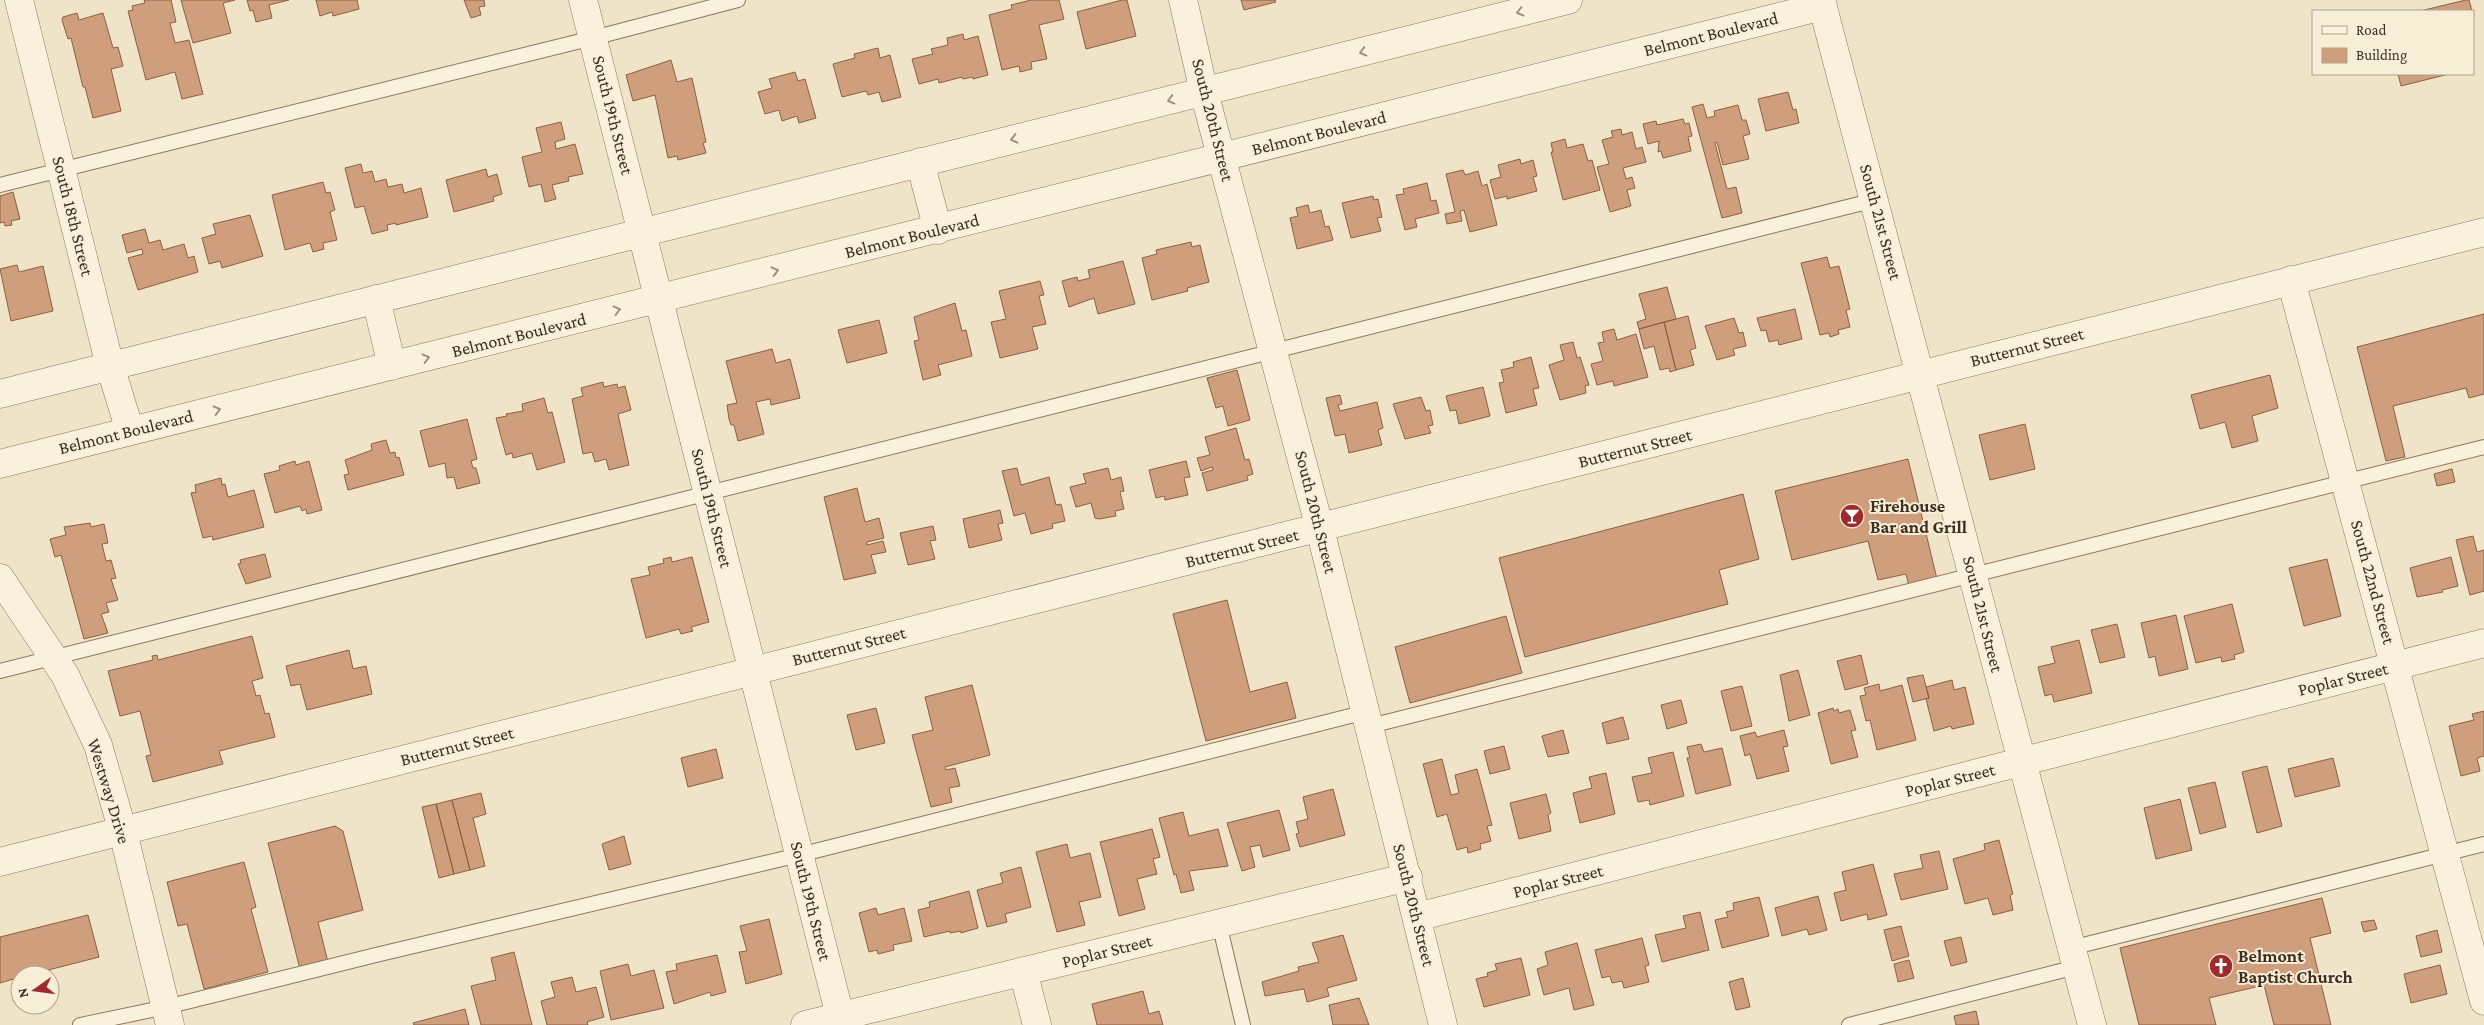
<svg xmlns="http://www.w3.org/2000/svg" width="2484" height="1025" viewBox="0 0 2484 1025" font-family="'Crimson Pro',serif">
	<rect width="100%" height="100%" fill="#f0e4c8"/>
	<path fill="#cf9f7d" stroke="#8d5f41" d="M144 0H171L176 22 170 23 175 43 189 40 203 94 182 99 175 72 146 80 128 11 133 10 132 6 145 3Z
		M181 0H235L223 3 231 33 193 43Z
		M247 0H289L269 5 272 18 256 22 253 10 250 11Z
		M316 0H357L359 9 333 16 332 12 320 16Z
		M464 0H484L485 6 479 7 481 15 471 18Z
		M1031 0H1059L1064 19 1039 25 1047 59 1031 62 1032 69 1020 72 1019 66 1002 70 989 15 1012 9 1011 5Z
		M1122 0H1127L1136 36 1086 49 1077 12Z
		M1241 0H1275L1276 2 1244 10Z
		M2469 0 2472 11H2420L2466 0Z
		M77 13 79 20 103 13 113 48 118 47 123 66 111 69 121 111 93 118 85 87H83L71 38 68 39 62 20 63 17Z
		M963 34 964 40 978 36 988 75 973 79V77L963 79 962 77 939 83 938 79 919 84 912 59 933 54 931 49 948 45 947 38Z
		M878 48 880 58 890 55 901 97 882 102 879 92 868 95 866 91 842 97 833 64 855 58 854 54Z
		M671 60 677 82 692 78 706 142 703 143 706 153 678 160 677 156 668 158 655 95 633 101 626 75Z
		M795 72 798 81 805 79 816 118 799 123 797 116 782 121 779 110 765 114 758 92 772 88 769 79Z
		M2398 74H2449L2401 86Z
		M1788 92 1793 110 1796 109 1799 123 1766 131 1758 99Z
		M1703 104 1707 118 1715 116 1714 111 1738 105 1742 120H1746L1750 134 1743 136 1749 159 1723 165 1717 142 1715 143 1727 189 1736 187 1742 213 1722 218 1692 107Z
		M1683 119 1685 124 1689 123 1692 136 1688 137 1691 151 1663 158 1661 151 1658 152 1659 141 1648 144 1643 124 1656 121 1657 125Z
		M561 122 565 139 555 142 556 149 575 144 583 174 568 177 569 181 552 185 556 199 545 202 541 184 529 187 522 157 542 152 536 128Z
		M1621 129 1622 135 1632 132 1636 149 1642 147 1646 162 1623 168 1626 179 1632 177 1635 188 1627 190 1631 206 1610 212 1597 167 1609 164 1602 140 1613 137 1611 131Z
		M1565 139 1567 148 1583 144 1588 161 1592 160 1600 190 1563 200 1551 152H1553L1551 143Z
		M1520 159 1521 164 1533 160 1537 176 1533 177 1537 191 1507 199V196L1495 199 1490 180 1501 177 1498 165Z
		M361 164 363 173 372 171 375 182 386 179 388 187 402 184 404 193 421 188 428 217 396 225V223L387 225 388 230 372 234 364 206 355 208 345 168Z
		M486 169 488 177 497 174 502 194 493 197 494 201 454 212 446 180Z
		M1463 170 1465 175 1478 171 1482 186 1487 184 1497 225 1470 232 1464 210 1460 211 1462 221 1447 224 1445 214 1455 212 1446 174Z
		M323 182 326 193 330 192 335 210 330 212 337 240 323 243 324 249 313 252 310 243 285 250 272 195Z
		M1427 183 1431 201 1436 200 1439 213 1415 219 1417 227 1405 230 1396 195 1404 194 1403 189Z
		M13 192 20 219 11 221 12 225 5 226 4 222 0 223V196Z
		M1373 196 1374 200 1378 199 1382 217 1377 218 1381 231 1351 238 1342 203Z
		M1308 205 1310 213 1321 210 1325 227 1329 226 1333 240 1297 249 1290 218 1298 216 1296 208Z
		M250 215 263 256 222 268 220 261 209 264 202 238 216 234 213 224Z
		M145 229 149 243 160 240 163 250 184 244 188 258 194 256 198 272 138 290 128 258 143 254 142 249 127 253 122 235Z
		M1191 242 1192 247 1200 245 1209 282 1187 288 1188 291 1152 300 1142 258 1157 254 1156 250Z
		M1827 257 1830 268 1839 266 1850 309 1846 310 1850 327 1838 330 1839 334 1830 337 1829 333 1820 335 1801 263Z
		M1123 261 1135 304 1098 314 1094 298 1069 307 1062 281 1077 277 1078 281 1090 278 1088 270Z
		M17 265 19 272 43 266 53 311 11 321 0 269Z
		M1040 281 1044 295 1039 296 1046 324 1032 327 1038 349 1000 358 991 322 1006 319 999 291Z
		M1667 287 1676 319 1639 329 1637 322 1646 319 1639 294Z
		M955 303 962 331 966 330 972 356 938 365 941 375 923 380 914 341 919 340 914 317Z
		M1795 309 1802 339 1779 345 1778 340 1769 342 1766 330 1761 331 1757 318Z
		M2484 314V394L2469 398 2466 388 2393 406 2405 457 2386 461 2357 347Z
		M1688 316 1696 348 1690 350 1694 365 1676 370 1664 322Z
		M1734 318 1739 333 1743 332 1746 346 1733 349 1735 355 1717 360 1705 326Z
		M879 320 887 353 847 363 838 330Z
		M1664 322 1676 370 1670 372 1669 368 1660 370 1654 346 1644 349 1639 329Z
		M1614 329 1617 340 1636 334 1648 377 1614 386 1613 381 1597 385 1591 364 1603 361 1598 343 1604 342 1602 332Z
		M1573 342 1577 358 1580 357 1589 385 1585 386 1586 393 1560 400 1549 365 1564 360 1560 345Z
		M772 349 776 363 790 359 800 398 771 405 770 399 756 402 764 434 738 441 734 425H731L729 419 727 405 737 403 726 361Z
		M1531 357 1539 388 1533 389 1537 405 1506 413 1499 383 1504 382 1501 370 1514 367 1513 362Z
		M1237 370 1250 420 1228 426 1223 406 1216 408 1207 378Z
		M2270 375 2278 408 2252 416 2258 441 2232 448 2225 422 2200 429 2191 395Z
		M603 382 604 387 617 384 618 388 625 386 631 410 618 414 629 465 609 470 606 459 595 462 592 452 583 454 572 399 583 396 581 388Z
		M1483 387 1490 416 1459 424 1456 410 1450 411 1446 396Z
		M1340 395 1342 404 1338 405 1340 411 1377 402 1383 428 1378 430 1382 445 1349 453 1345 434 1335 436 1326 398Z
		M1421 397 1426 411 1430 410 1433 425 1428 426 1431 433 1405 439 1393 404Z
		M544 398 548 413 552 412 565 462 537 470 532 453 513 458 512 453 506 455 496 418 507 416 506 414 523 411 522 404Z
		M467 419 477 459 471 461 473 468H476L480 483 457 489 454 477 447 478 445 463 429 467 420 431Z
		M2025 424 2035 469 1990 480 1979 435Z
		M1236 428 1245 460 1249 459 1253 474 1247 476 1248 480 1207 491 1202 473 1213 470 1212 467 1201 471 1197 458 1210 455 1205 437Z
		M386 440 390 453 395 452 396 458 399 457 404 475 348 490 344 475 349 474 345 460 372 450 371 444Z
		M1908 459 1937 579 1909 586 1906 574 1878 580 1868 541 1792 560 1775 491Z
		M295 461 296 465 309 461 322 510 307 514 306 509 302 511 300 506 275 513 264 474 280 470 279 466Z
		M1186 461 1190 477 1184 478 1188 495 1165 500 1164 496 1156 498 1149 470Z
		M1017 468 1021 485 1049 477 1056 505 1061 504 1065 521 1052 524 1053 528 1031 534 1025 513 1014 516 1002 471Z
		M1108 468 1111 480 1121 477 1124 491 1120 492 1124 509 1115 511 1116 516 1099 519 1095 518 1091 503 1076 507 1070 487 1086 483 1083 474Z
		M2452 469 2455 482 2437 486 2434 474Z
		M221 478 222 485 225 484 228 497 254 490 264 527 213 540 212 536 203 538 191 493 196 492 195 485Z
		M857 488 865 522 879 518 884 538 867 542V545L883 541 886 552 871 555 876 573 844 580 824 497Z
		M1743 494 1759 559 1719 570 1728 604 1525 657 1499 558Z
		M1000 510 1003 523 998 524 1002 540 969 548 963 519Z
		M90 523 91 527 104 524 108 543 102 544 106 561 111 560 116 578 111 579 118 600 106 603 109 612 101 614 108 633 84 639 61 555 55 557 50 539 66 535 64 527Z
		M933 526 936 540 930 541 935 559 908 565 900 533Z
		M2473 536 2477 552 2484 550V591L2470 595 2456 540Z
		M265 554 271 577 246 584 238 564 241 563 240 560Z
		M671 557 672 562 692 557 709 622 691 627 693 631 681 634 679 629 646 638 631 579 650 575 648 567 664 563 663 559Z
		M2451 557 2458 586 2442 590 2443 592 2417 597 2410 568Z
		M2327 559 2341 616 2304 626 2289 568Z
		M1227 600 1250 692 1287 682 1296 718 1206 741 1173 614Z
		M2232 604 2244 652 2234 655 2235 659 2222 662 2221 657 2196 663 2184 616Z
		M2176 615 2188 669 2159 676 2155 656 2149 658 2141 623Z
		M1506 616 1522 673 1410 703 1395 647Z
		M2117 624 2125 657 2100 663 2091 630Z
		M252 636 263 678 252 681 256 696 260 695 265 714 269 713 275 737 219 751 223 764 153 782 146 756 151 755 140 711 120 716 108 671 153 660 152 656 157 655 158 660Z
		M2079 640 2092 693 2054 702 2052 694 2045 696 2038 667 2055 663 2051 647Z
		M349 650 353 669 366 666 372 694 307 710 300 684 291 686 286 666Z
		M1861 655 1868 684 1845 690 1837 661Z
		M1798 670 1810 715 1789 721 1780 675Z
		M1923 675 1929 698 1913 702 1907 678Z
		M1952 680 1954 690 1965 687 1974 724 1952 729 1951 726 1934 731 1926 699 1929 698 1926 687Z
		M1879 684 1880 691 1902 685 1916 740 1877 750 1870 720 1866 721 1860 696 1866 695 1864 688Z
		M972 685 990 755 945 767 946 770 955 768 960 786 949 788 952 802 931 807 912 735 933 730 925 697Z
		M1742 686 1752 726 1731 731 1721 691Z
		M1681 700 1687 723 1667 729 1661 705Z
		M876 708 885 743 856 750 847 715Z
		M1833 708 1834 711 1838 709 1839 713 1850 710 1856 730 1851 731 1858 757 1831 764 1818 713Z
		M2484 711V756L2477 758 2480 771 2461 776 2449 726 2474 720 2472 714Z
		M1623 717 1629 739 1607 744 1602 723Z
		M1563 730 1569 753 1548 757 1542 736Z
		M1784 730 1788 746 1783 747 1789 771 1757 779 1750 754 1745 756 1740 736 1755 732 1757 737Z
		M1701 744 1704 752 1722 748 1731 785 1696 794 1687 758H1690L1687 747Z
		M1504 746 1510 769 1490 774 1484 751Z
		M716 749 723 778 688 787 681 758Z
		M1673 752 1684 796 1650 805 1649 800 1638 802 1632 777 1652 773 1648 758Z
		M2333 758 2340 786 2295 797 2288 769Z
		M1442 759 1451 795 1459 793 1455 775 1477 769 1492 825 1487 826 1491 841 1480 844 1481 849 1468 853 1467 847 1457 850 1447 814 1437 817 1423 764Z
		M2267 766 2282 826 2257 833 2242 772Z
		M1606 773 1615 814 1580 823 1573 793 1592 788 1589 777Z
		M2215 782 2226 827 2200 834 2188 788Z
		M1333 789 1345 835 1300 847 1296 834 1299 833 1296 822 1308 819 1303 797Z
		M481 793 486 814 473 818 485 866 470 870 452 800Z
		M1546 794 1551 813 1548 815 1551 831 1519 839 1510 803Z
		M2180 799 2192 850 2156 859 2144 808Z
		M452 800 470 870 454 874 436 804Z
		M436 804 454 874 439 878 422 807Z
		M1279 810 1290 850 1263 857 1260 845 1250 847 1255 867 1242 871 1227 823Z
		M1183 812 1189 836 1218 829 1228 866 1189 871 1194 890 1181 893 1176 874 1174 875 1159 818Z
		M335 826 343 831 363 910 318 922 328 962 300 969 268 843Z
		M1152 829 1160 857 1153 859 1157 874 1137 879 1145 909 1119 916 1100 842Z
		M624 836 631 864 609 870 602 844Z
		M1999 840 2013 894 2010 895 2013 910 1993 915 1988 898 1965 904 1953 859 1985 850 1984 844Z
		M1067 844 1070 858 1090 853 1101 897 1079 902 1085 925 1057 932 1036 852Z
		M1939 851 1948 889 1901 900 1894 874 1923 868 1920 855Z
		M244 862 256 907 251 909 268 972 204 989 187 924 178 926 167 882Z
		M1873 864 1887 915 1868 920 1867 914 1841 921 1834 893 1846 890 1842 872Z
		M1021 867 1031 907 1005 914 1007 922 987 927 977 890 1003 883 1000 873Z
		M969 891 978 928 961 933V931L950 933V931L924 937 918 910 930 907 929 902Z
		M1818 896 1827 930 1809 935 1807 929 1782 936 1775 908Z
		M1759 897 1769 936 1722 948 1715 920 1728 917 1726 912 1734 910 1733 903Z
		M2322 898 2331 933 2310 938 2331 1025H2274L2264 985 2209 998 2216 1025H2139L2120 948Z
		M876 908 878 915 904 908 912 941 893 945 894 950 878 954 877 950 869 952 859 913Z
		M1700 912 1709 950 1662 962 1655 935 1686 928 1683 916Z
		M88 915 99 957 29 975H20V977L0 983V937Z
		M769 919 782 974 746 984 739 952 747 951 740 926Z
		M2374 920 2377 929 2364 932 2361 922Z
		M1901 926 1909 956 1892 961 1884 930Z
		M2437 930 2442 952 2421 957 2416 936Z
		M1343 935 1357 980 1327 988 1329 996 1307 1002 1304 989 1265 996 1262 982 1299 971 1298 967 1319 962 1312 943Z
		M1961 937 1967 962 1951 966 1944 941Z
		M1642 938 1649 965 1645 966 1649 982 1624 988 1622 981 1612 983 1610 976 1602 978 1595 950Z
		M1577 943 1594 1005 1574 1010 1569 988 1544 995 1537 969 1548 965 1545 952Z
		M514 952 532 1025H481L471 986 496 980 491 958Z
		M717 955 726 992 711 996 710 992 674 1004 666 972 677 970 676 964Z
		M1521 958 1530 995 1484 1007 1476 979 1488 976 1487 973 1497 970 1495 964Z
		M1909 960 1914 978 1898 982 1894 964Z
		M628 964 631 976 654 970 664 1008 611 1020 600 971Z
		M2440 965 2447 994 2411 1003 2404 974Z
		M572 977 576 992 596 987 604 1017 587 1022 588 1025H547L541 1001 555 997 551 982Z
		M1743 978 1750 1007 1736 1010 1729 982Z
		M1143 991 1149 1014 1159 1011 1163 1025H1097L1092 1004Z
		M1359 998 1369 1025H1333L1329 1005Z
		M465 1009 469 1025H414L413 1023Z
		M1976 1011 1979 1025H1956L1954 1016Z"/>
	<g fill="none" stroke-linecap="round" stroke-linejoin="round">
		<g stroke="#8d765c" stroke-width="16">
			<path id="service" d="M0 185 593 38 738 0
				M0 671 1875 200
				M1370 726 2484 447
				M1219 923 1243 1025
				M2071 948 2484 844
				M80 1025 166 1007 380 954 799 855 1366 712
				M1849 1025 2076 967"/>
		</g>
		<g stroke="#8d765c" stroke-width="29">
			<path id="minor" d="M19 0 110 366 130 431
				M583 0 840 1016
				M1821 0C1912 341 2000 684 2092 1025
				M920 162 938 230
				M2291 280 2484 1001
				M376 299 392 366
				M0 394 1568 0
				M0 464 1823 6
				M0 578 65 675 98 745 123 832 170 1025
				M1417 917 2484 643
				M1023 971 1037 1025
				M805 1025 1408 877"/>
		</g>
		<g stroke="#8d765c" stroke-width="29">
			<path id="tertiary" d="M1183 0 1204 92 1320 529 1443 1025
				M0 862 2484 232"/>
		</g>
		<use href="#service" stroke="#faf1dc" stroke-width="14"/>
		<use href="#minor" stroke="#faf1dc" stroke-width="28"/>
		<use href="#tertiary" stroke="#faf1dc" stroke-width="28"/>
	</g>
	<defs><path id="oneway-chevron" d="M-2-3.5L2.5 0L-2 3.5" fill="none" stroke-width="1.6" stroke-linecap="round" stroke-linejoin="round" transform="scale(1.25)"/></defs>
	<g stroke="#9c907e">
		<use href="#oneway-chevron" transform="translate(1520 12) rotate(166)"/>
		<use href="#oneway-chevron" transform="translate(1363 52) rotate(166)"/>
		<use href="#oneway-chevron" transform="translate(1171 100) rotate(166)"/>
		<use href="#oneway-chevron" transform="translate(1014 139) rotate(166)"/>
		<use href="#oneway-chevron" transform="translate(775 271) rotate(-14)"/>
		<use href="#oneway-chevron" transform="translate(617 310) rotate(-14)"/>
		<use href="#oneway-chevron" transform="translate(426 358) rotate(-14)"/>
		<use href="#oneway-chevron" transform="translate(217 410) rotate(-14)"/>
	</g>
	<defs>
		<g id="bar-disc" transform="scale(1.25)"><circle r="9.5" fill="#9e2a2b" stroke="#f7eed8"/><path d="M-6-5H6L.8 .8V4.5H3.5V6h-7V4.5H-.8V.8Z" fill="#fff"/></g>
		<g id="church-disc" transform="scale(1.25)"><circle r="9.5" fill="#9e2a2b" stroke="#f7eed8"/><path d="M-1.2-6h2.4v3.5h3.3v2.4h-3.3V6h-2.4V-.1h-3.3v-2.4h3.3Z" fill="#fff"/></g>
	</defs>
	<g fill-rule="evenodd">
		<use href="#bar-disc" x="1852" y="516"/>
		<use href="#church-disc" x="2221" y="966"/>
	</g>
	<g text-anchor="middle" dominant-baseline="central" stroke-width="4" stroke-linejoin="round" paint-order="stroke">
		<g font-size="18" fill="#3d2e20" stroke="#f7eed8">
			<text transform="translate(1711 34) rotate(-14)">Belmont Boulevard</text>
			<text transform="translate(613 115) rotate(76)">South 19th Street</text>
			<text transform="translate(1213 120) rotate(76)">South 20th Street</text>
			<text transform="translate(1319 133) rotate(-14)">Belmont Boulevard</text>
			<text transform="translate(73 216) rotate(76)">South 18th Street</text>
			<text transform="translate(1881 222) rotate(75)">South 21st Street</text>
			<text transform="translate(912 236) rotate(-14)">Belmont Boulevard</text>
			<text transform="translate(519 335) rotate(-14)">Belmont Boulevard</text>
			<text transform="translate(2027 347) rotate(-14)">Butternut Street</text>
			<text transform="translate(126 432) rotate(-14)">Belmont Boulevard</text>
			<text transform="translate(1635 448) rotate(-14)">Butternut Street</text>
			<text transform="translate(712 508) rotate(76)">South 19th Street</text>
			<text transform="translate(1316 512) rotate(76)">South 20th Street</text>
			<text transform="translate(1242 548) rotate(-14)">Butternut Street</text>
			<text transform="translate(2373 582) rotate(75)">South 22nd Street</text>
			<text transform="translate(1983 614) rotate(76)">South 21st Street</text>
			<text transform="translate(849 646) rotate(-14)">Butternut Street</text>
			<text transform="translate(2343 679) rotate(-14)">Poplar Street</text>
			<text transform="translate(457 746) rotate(-14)">Butternut Street</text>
			<text transform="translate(1950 780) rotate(-14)">Poplar Street</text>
			<text transform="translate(109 791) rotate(73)">Westway Drive</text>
			<text transform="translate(1558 881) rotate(-14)">Poplar Street</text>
			<text transform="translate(811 901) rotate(76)">South 19th Street</text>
			<text transform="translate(1414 905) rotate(76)">South 20th Street</text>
			<text transform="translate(1107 951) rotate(-14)">Poplar Street</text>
		</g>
		<g font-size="18" font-weight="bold" fill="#3d2e20" stroke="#f7eed8" text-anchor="start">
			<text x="1870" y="506">Firehouse<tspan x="1870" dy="21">Bar and Grill</tspan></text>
			<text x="2238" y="956">Belmont<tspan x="2238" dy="21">Baptist Church</tspan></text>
		</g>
	</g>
	<rect x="2312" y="10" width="162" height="65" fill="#f7eed8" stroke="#ada18e"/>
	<rect x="2322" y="26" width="25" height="8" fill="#faf1dc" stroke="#ada18e"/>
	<text x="2356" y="35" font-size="15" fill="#3d2e20">Road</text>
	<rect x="2322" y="48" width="25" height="15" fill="#cf9f7d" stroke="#ada18e"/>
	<text x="2356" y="60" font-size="15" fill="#3d2e20">Building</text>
	<g transform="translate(35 990) rotate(256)"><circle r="24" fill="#f7eed8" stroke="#ada18e"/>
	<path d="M0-4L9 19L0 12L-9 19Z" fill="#9e2a2b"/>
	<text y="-8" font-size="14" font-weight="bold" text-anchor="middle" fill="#3d2e20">N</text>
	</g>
</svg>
